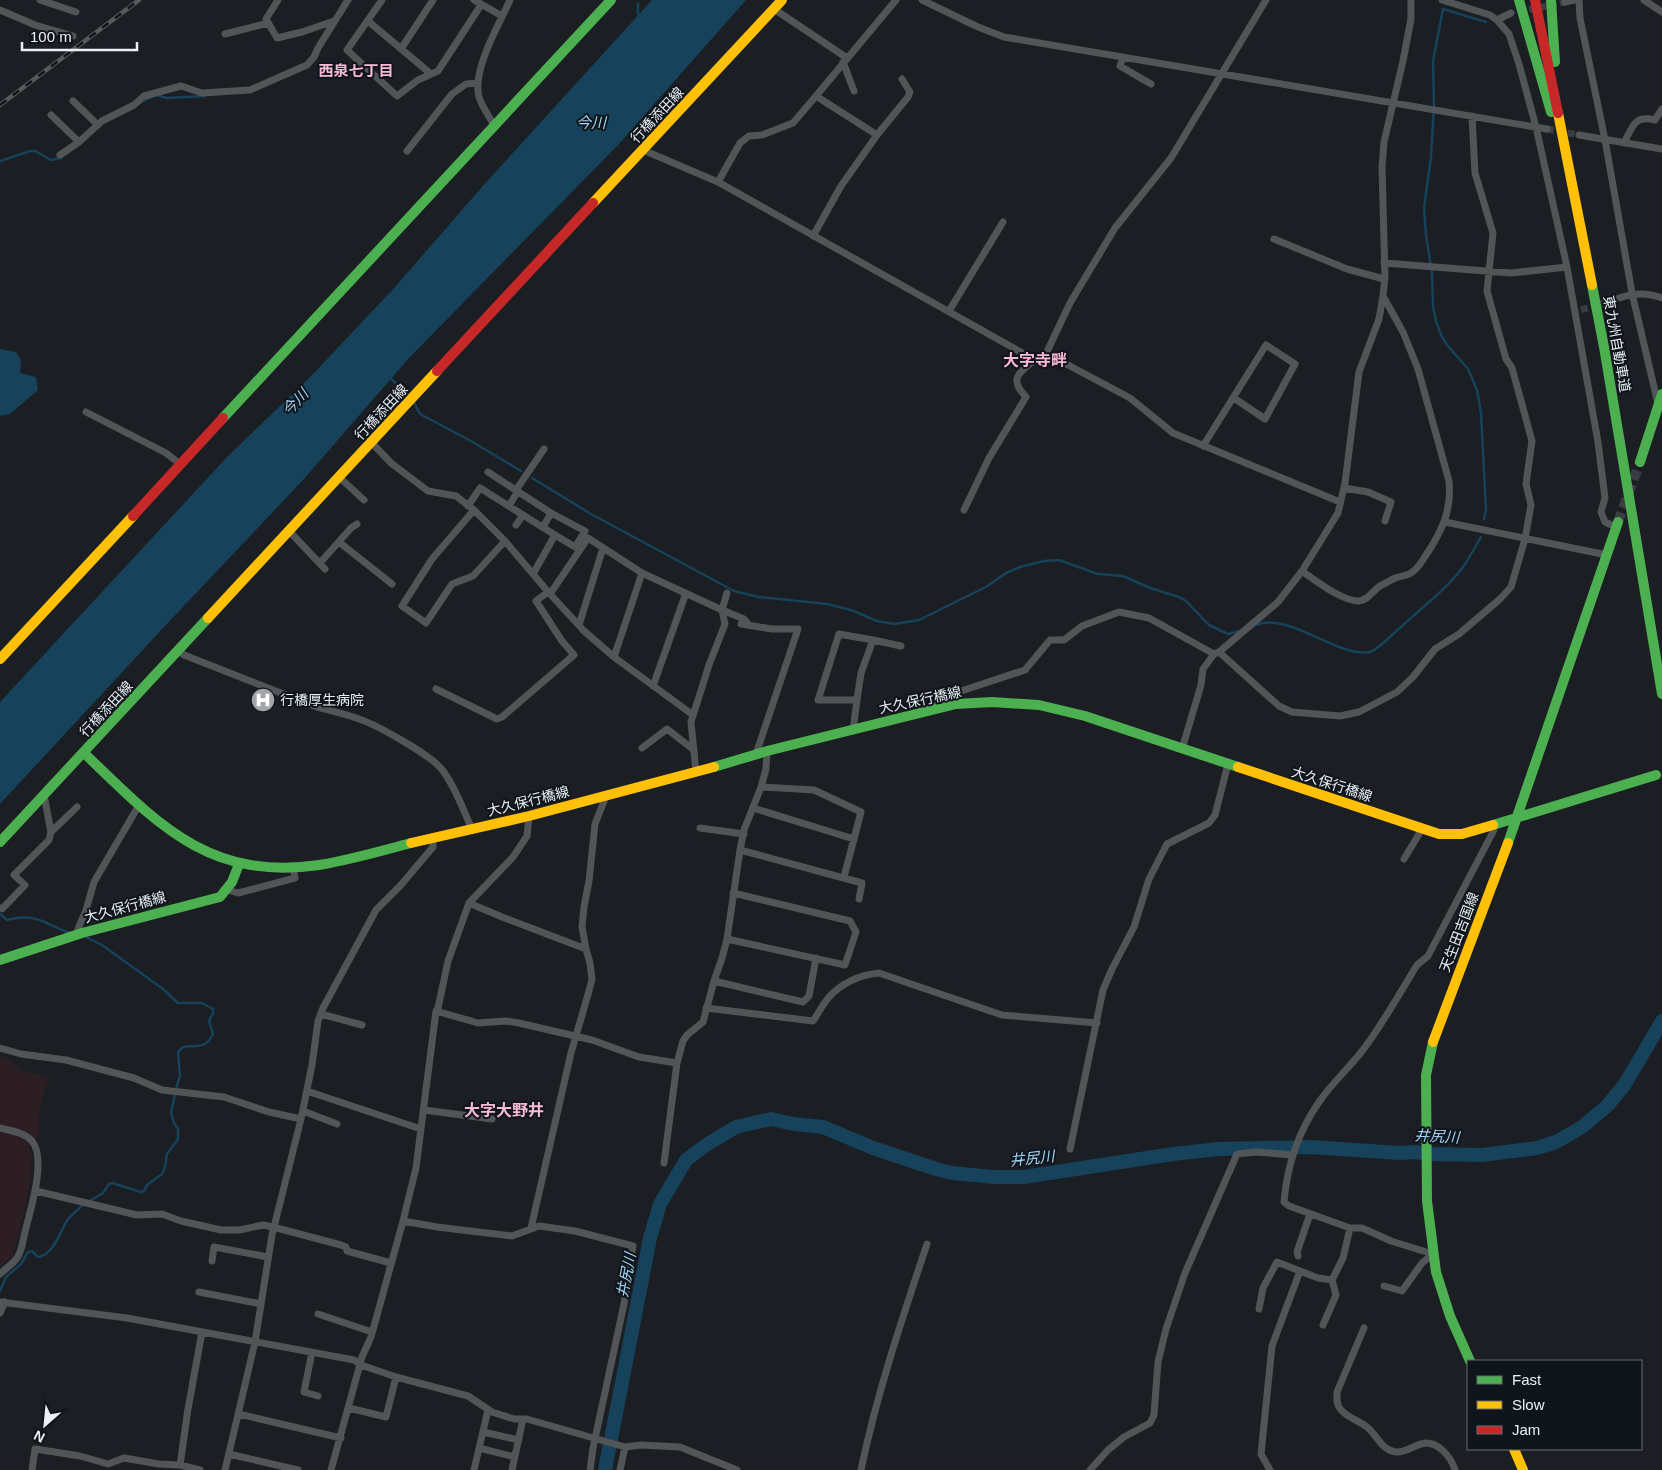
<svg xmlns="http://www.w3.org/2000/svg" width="1662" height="1470" viewBox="0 0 1662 1470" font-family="Arial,'Noto Sans JP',sans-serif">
	<rect width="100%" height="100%" fill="#1b1e22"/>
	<path fill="#2d1e24" d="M0 1057 11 1061 17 1068 23 1071 50 1078 43 1094 38 1115 39 1134 29 1147 32 1156 29 1187 16 1246 12 1256 0 1267Z"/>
	<path fill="#16425b" d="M652 0H746L619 144 409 358 304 479 165 626 0 804V702L227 457 312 375 395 287 481 188Z
		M0 349 16 352 21 360 20 373 36 377 38 390 10 414 0 416Z"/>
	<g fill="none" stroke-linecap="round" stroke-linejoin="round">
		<path stroke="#16425b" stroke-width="2.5" d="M638 3V14L640 15
			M140 102 156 95 167 98 205 96
			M0 161 30 151H35L51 160 61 158
			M390 378 410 396
			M413 401 420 414 471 441 521 471
			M532 478 591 514 734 591 759 597 827 604 851 610 877 621 894 624 919 620 986 587 1006 573 1020 567 1044 561 1059 560 1098 574 1123 576 1150 588 1179 597 1186 601 1209 625 1228 634 1239 631
			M1484 519 1486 510 1481 413 1477 390 1468 369 1447 345 1441 335 1436 321 1433 307 1432 273 1426 235 1424 208 1431 157 1434 104 1433 61 1443 9 1486 22
			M1256 625C1286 613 1328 649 1358 652 1361 652 1367 653 1370 652 1379 649 1392 634 1400 628 1421 608 1446 590 1463 567 1470 557 1475 547 1481 537
			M0 914 7 920C17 918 26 916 36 919 48 922 58 930 71 933
			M86 937 102 945 163 989 178 1003H202L213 1009V1013L209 1021 213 1034C206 1049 197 1045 183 1047L178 1052 180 1076 176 1089
			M88 1202 103 1193 109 1184 112 1183 141 1192 144 1191 147 1185 162 1174 165 1167 167 1154 178 1139V1129L174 1123 171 1112 175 1095
			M0 1291 6 1277 21 1264 28 1252 32 1251 38 1257C54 1255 60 1231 68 1219 73 1214 78 1209 83 1205"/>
		<path stroke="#16425b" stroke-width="14" d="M605 1470 650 1238 660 1204 686 1160 706 1145 736 1127 771 1119 794 1124 823 1127 873 1148 936 1169 952 1173 994 1177H1024L1173 1154 1218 1149 1311 1147 1400 1153 1415 1152 1428 1154 1482 1155 1537 1148 1556 1142 1582 1127 1607 1106 1625 1084 1662 1021"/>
		<path stroke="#3a3e42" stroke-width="7" stroke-dasharray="7 3.5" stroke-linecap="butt" d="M1519 12 1565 2
			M1547 129 1579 135
			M1581 310 1619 298"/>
		<path stroke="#3a3e42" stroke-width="10" stroke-dasharray="10 5" stroke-linecap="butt" d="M1618 522 1640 462"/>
		<path stroke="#525558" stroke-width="7" d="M40 0 76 12
			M278 0 266 19 277 38 302 32 334 21
			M382 0 347 50 397 96 418 80 438 71 481 5
			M474 0 502 16
			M922 0 978 27 1004 37 1547 129
			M1442 0 1490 15 1497 20 1509 34 1519 64 1536 127 1567 267 1598 442 1605 498 1601 512 1605 522 1616 527
			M1579 0 1580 18 1605 140 1632 293 1658 404
			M1644 0 1662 12
			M1565 2 1575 0
			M774 9 847 58
			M0 10 35 25 73 36
			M1497 20 1511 13
			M368 21 431 74
			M225 34 268 23
			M401 49 433 0
			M1123 57 1120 66 1151 84
			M843 62 854 91
			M73 101 98 125
			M51 115 79 142
			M494 125C489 116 482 107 479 97 472 69 499 25 510 0
			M877 135 908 97 910 92 902 79
			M1579 135 1662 149
			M1624 143C1633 126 1634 115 1655 120L1662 109
			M643 150 718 182 1033 359
			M407 151 452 94 466 84 478 83
			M60 155 79 142 102 121 134 105 144 96 181 86 202 93 250 90 307 65 314 57 318 48 348 0
			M718 182 740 143 749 136 762 135 793 123 816 96
			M813 236 841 186 877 135 816 96 896 0
			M1274 239 1347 269 1384 279
			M1384 263 1511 273 1567 267
			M1619 298C1633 293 1647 292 1662 298
			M949 311 1003 222
			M1044 358 1070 303 1115 228 1171 158 1266 0
			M86 412 166 453 180 464
			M371 442 391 463 428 491 456 496 474 510 505 541 550 594 584 631 614 657 693 715
			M1203 446 1266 345 1295 364 1265 419 1234 398
			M488 472 551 513
			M339 477 364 500
			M1344 488 1368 492 1391 502 1385 521
			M516 490 544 449
			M468 506 480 488 555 535 533 574
			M509 506 518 491
			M474 510 432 559 402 606 426 623 452 584 473 576 505 541
			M964 510 989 458 1026 397C1022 392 1016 386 1017 380 1017 375 1020 373 1023 370 1035 358 1039 358 1055 358L1130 398 1173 433 1340 502
			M1445 522 1607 555
			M516 525 523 515
			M543 527 551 513 585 531 575 547 555 535
			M289 531 325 569
			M339 542 392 584
			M320 563 351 528 357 524
			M1302 571C1315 580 1343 602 1359 601 1369 600 1372 591 1380 586 1384 584 1389 581 1393 579 1399 576 1406 576 1411 573 1418 569 1422 561 1426 555 1442 531 1452 510 1449 481L1418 369 1403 332 1383 296
			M727 593 722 610 744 619 749 625
			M550 594 588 538 642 573 722 610 725 624 709 665 691 722 696 772
			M741 624 772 629H798L756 754
			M579 625 603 548
			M873 640 901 646
			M179 651 184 655 314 706C329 711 344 713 359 719 377 725 433 756 443 771 456 788 463 810 472 829
			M1219 652 1279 706 1292 712 1340 716 1359 712 1397 692 1413 677 1435 649 1459 634 1500 599 1511 587 1525 539 1531 505 1526 484 1532 441 1512 368 1506 359 1487 291 1493 233 1475 173 1472 116
			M614 657 642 573
			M653 686 686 593
			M436 689 497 719 502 717 574 655 562 641 536 601 548 592
			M934 709 940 698 1025 670 1050 640H1064L1082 626 1119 612 1149 618 1214 654
			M853 730 857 700H818L839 634 873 640 861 673 857 700
			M642 748 667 729 694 750
			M1182 749 1201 685 1203 669 1214 654 1219 652 1278 602 1302 571 1338 513 1345 483 1359 372 1379 319 1383 296 1385 277 1382 167 1384 142 1403 61 1411 19V0
			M761 787 814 790 861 812 844 877
			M753 808 854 839
			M700 828 744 834
			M51 832 77 807
			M740 850 862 883 859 899
			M1404 859 1422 829
			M228 890 238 893 295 878 293 868
			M469 903 502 917 586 949 590 963 592 979 589 991 571 1053 531 1228
			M0 908 2 909 25 885 14 875 49 840 51 832 44 795
			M82 933 78 929 86 910 94 882 139 805
			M727 939 845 965 856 932 850 921 733 893
			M586 949 582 927 584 907 589 881 595 824 606 796
			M714 981 803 1002 809 996 816 958
			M706 1008 813 1021C818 1014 823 1004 829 997 842 983 860 975 879 973L1002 1015 1097 1023
			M436 1011 478 1023 506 1021 519 1023 592 1040 639 1057 677 1063
			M321 1014 362 1025
			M0 1048 21 1054 66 1060 134 1078 162 1090 224 1097 269 1112 301 1119
			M307 1091 421 1129
			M424 1110 492 1119
			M303 1111 337 1124
			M0 1128C11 1131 24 1132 32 1141 47 1159 30 1211 25 1232 23 1240 22 1251 17 1258 13 1264 5 1269 0 1274
			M1070 1149 1103 990 1112 969 1134 927 1149 879 1167 844 1209 823 1215 815 1228 764
			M664 1163 677 1063 683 1041 687 1035 703 1022 714 981 722 958 727 939 740 850 744 830 761 787 766 769 767 751
			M36 1191 137 1215 162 1214 181 1221 221 1230H239L263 1225 273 1227 341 1245 346 1247 347 1251 391 1263
			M403 1221 437 1227 512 1236 539 1226 575 1231 633 1246 624 1304 593 1448 590 1470
			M1433 1254 1391 1241 1362 1228H1350L1289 1206 1284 1202C1287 1166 1298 1132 1319 1102 1333 1081 1354 1064 1368 1043 1386 1018 1401 991 1417 965L1428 956 1494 830 1492 824
			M1298 1256 1297 1252 1310 1214
			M212 1261 214 1247 268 1257
			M1384 1286 1402 1291 1422 1263 1433 1254
			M199 1292 261 1304
			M0 1302 127 1318 354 1360 361 1365 396 1377 468 1396 492 1412 514 1419H527L625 1447 641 1445 680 1447 737 1470
			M1259 1309 1263 1288 1277 1262 1318 1278 1332 1280 1343 1258 1350 1228
			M0 1313 5 1302
			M318 1314 372 1332
			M1323 1325 1336 1295 1332 1280
			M1364 1328 1337 1392C1337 1398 1336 1405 1341 1410 1347 1417 1359 1421 1367 1427 1377 1435 1381 1450 1396 1452 1405 1453 1413 1446 1421 1444 1437 1439 1451 1457 1455 1470
			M312 1352 304 1392 318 1396
			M349 1408 386 1417 396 1377
			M239 1414 341 1438
			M483 1432 519 1440
			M479 1448 515 1457
			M229 1454 298 1470
			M180 1465 188 1409 202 1332
			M32 1470 35 1449 80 1456 108 1464 124 1458 159 1464 180 1465 200 1470
			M225 1470 255 1342 272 1235 301 1119 312 1065 318 1021 323 1008 376 910 400 886 433 847V837
			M331 1470 362 1357 371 1337 403 1221 416 1168 436 1011 438 1008 448 961 469 903 513 857 527 836 529 816
			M474 1470 488 1410
			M512 1470 523 1419
			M620 1470 625 1447
			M861 1470C877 1393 902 1319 927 1244
			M1090 1470 1108 1450 1124 1437 1150 1423 1154 1415 1158 1362 1166 1329 1185 1273 1237 1154 1256 1152 1293 1155
			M1270 1470 1261 1454 1272 1346 1300 1271"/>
		<path stroke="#4caf50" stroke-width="10" d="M1519 0 1551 112
			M1551 0 1555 62
			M1592 285 1604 347 1662 694
			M223 418 611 0
			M1640 462 1662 394
			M84 753C157 823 208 881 319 865 350 860 381 851 411 843
			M714 767 767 751 956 704 992 702 1039 705 1085 716 1238 767
			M1493 825 1656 775
			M0 842 208 618
			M1508 843 1618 522
			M0 960 82 933 220 897 232 882 239 864
			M1433 1042 1426 1075 1427 1201 1436 1272 1450 1316 1470 1361"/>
		<path stroke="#ffc107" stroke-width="10" d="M1558 113 1592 285
			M593 203 782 0
			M208 618 437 371
			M0 659 133 516
			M1238 767 1439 834H1462L1493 825
			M411 843 529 816 714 767
			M1433 1042 1508 843
			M1514 1449 1523 1470"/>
		<path stroke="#c62828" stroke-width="10" d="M1535 0 1558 113
			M437 371 593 203
			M133 516 223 418"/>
		<g stroke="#575a5d" stroke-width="4.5">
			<path id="rail" d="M0 105 139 0"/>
		</g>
		<use href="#rail" stroke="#0f151b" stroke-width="2.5" stroke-dasharray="8" stroke-linecap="butt"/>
	</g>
	<defs>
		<g id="hospital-disc" transform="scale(1.25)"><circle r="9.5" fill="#a2a6ab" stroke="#0f151b"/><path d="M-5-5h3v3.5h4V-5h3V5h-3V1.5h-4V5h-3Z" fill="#fff"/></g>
	</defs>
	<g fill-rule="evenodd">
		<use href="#hospital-disc" x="263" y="700"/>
	</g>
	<g text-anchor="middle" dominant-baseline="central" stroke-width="4" stroke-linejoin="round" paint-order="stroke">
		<g font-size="14" fill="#ebf0f5" stroke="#0f151b">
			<text transform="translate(657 115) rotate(-47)">行橋添田線</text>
			<text transform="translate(1617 344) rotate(80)">東九州自動車道</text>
			<text transform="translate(381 412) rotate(-47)">行橋添田線</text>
			<text transform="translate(920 700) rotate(-12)">大久保行橋線</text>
			<text transform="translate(106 709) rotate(-47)">行橋添田線</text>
			<text transform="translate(1332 784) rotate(18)">大久保行橋線</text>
			<text transform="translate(528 801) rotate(-14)">大久保行橋線</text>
			<text transform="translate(125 907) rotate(-15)">大久保行橋線</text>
			<text transform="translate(1459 932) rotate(-69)">天生田吉国線</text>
		</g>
		<g font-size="14" fill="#ebf0f5" stroke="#0f151b" text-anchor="start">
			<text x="280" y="700">行橋厚生病院</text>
		</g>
		<g font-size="15" font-weight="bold" fill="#f8b9d5" stroke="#0f151b">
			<text x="356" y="70">西泉七丁目</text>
		</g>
		<g font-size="15" font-style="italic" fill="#a4d6f7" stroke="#0f151b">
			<text x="591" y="122">今川</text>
			<text transform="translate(295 402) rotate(-47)">今川</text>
			<text transform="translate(1437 1136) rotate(3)">井尻川</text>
			<text transform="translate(1032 1158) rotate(-6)">井尻川</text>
			<text transform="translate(626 1275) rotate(-79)">井尻川</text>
		</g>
		<g font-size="16" font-weight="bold" fill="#f8b9d5" stroke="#0f151b">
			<text x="1035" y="360">大字寺畔</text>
			<text x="504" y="1110">大字大野井</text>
		</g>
	</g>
	<rect x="1467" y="1360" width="175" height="90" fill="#0f151b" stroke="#676d72"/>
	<rect x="1477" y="1376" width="25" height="8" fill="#4caf50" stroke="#676d72"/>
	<text x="1512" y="1385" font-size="15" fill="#ebf0f5">Fast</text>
	<rect x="1477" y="1401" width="25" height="8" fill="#ffc107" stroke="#676d72"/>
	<text x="1512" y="1410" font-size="15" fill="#ebf0f5">Slow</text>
	<rect x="1477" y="1426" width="25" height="8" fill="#c62828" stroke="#676d72"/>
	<text x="1512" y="1435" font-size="15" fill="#ebf0f5">Jam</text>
	<g transform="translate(45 1425) rotate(207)" stroke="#0f151b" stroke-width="4" paint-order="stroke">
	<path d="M0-4L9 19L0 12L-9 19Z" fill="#ebf0f5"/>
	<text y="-8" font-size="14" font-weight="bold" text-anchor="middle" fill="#ebf0f5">N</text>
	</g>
	<path d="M22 42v8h115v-8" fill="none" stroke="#ebf0f5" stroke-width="2.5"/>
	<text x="30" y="42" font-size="15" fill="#ebf0f5" stroke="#0f151b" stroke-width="4" paint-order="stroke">100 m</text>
</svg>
